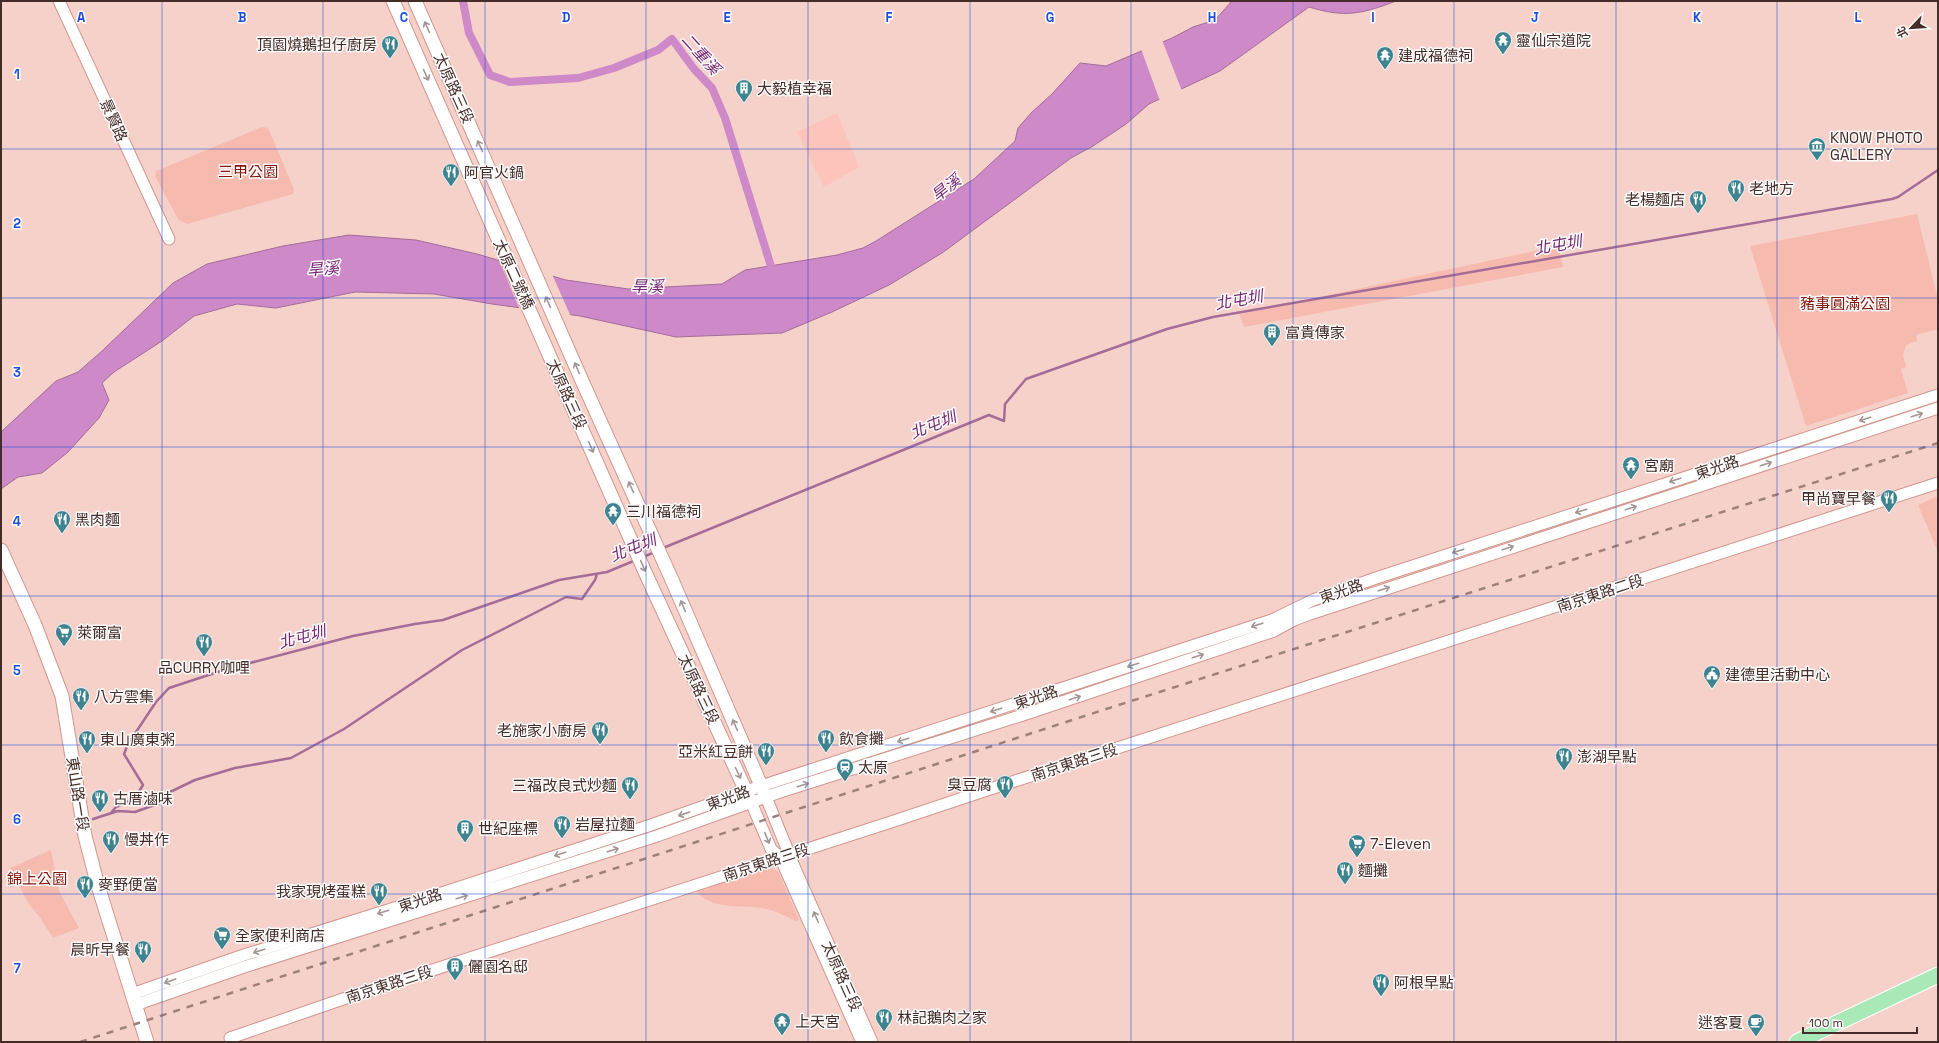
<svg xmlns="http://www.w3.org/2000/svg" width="1939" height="1043" viewBox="0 0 1939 1043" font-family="'Space Grotesk','Noto Sans TC',sans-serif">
	<rect width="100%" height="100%" fill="#f6d1ca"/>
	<path fill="#fcc4ba" d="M837 113 859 167 824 187 797 132Z"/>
	<path fill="#f7baaf" d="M262 127 268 128 294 189 293 194 187 224 178 219 155 176 156 171Z
		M1917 214 1938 299V329L1916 335 1917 341 1906 345 1903 355 1906 367 1901 369 1908 393 1806 426 1750 246Z
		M1558 246 1563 267 1244 327 1239 314Z
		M1936 497 1938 501V552L1918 505Z
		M51 850 59 891 79 928 53 938 41 919 28 903 10 868Z
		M763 868H773L779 873 799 920 796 921C787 916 777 912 767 909 743 904 712 911 696 891Z"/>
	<path fill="#cd89c8" stroke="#a46d98" d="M1232 1H1396C1362 14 1345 18 1309 7L1220 71 1149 104 1126 124 1093 146 1071 158 942 253 889 285 832 312 782 333 676 337 580 316 492 304 434 294 355 292 276 308 237 304 194 316 162 341 114 372 102 383 109 400 99 418 68 452 42 473 18 477 1 489V432L56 381 78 372 102 351 173 283 207 264 283 246 349 235 416 240 477 254 566 280 628 289 722 284 745 270 837 255 863 248 876 241 974 179 1015 141 1018 128 1032 112 1052 94 1080 63 1106 66 1172 38 1193 27 1215 20Z"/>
	<path fill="#f6d1ca" d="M1162 40 1182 91 1160 101 1141 49Z
		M498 258 552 274 571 317 520 310Z"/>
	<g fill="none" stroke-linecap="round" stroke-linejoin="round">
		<path stroke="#a46d98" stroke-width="2.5" d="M663 548 989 415 1004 421 1005 404 1026 379 1167 329 1213 317 1892 199 1898 197 1938 170
			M643 557 655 552
			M111 813 116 807 135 798 143 785 124 754 128 744 156 702 169 688 227 669 353 636 415 624 443 620 559 580 607 572 636 560
			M93 819 118 811 135 812 160 803 170 792 195 780 235 768 291 758 344 729 462 650 566 597 582 599 595 580 597 574"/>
		<path stroke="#cd89c8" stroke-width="8" d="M463 1 469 33 490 75 510 82 578 78 614 68 658 50 672 39 694 69 712 88 725 118 774 276"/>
		<g stroke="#d2978d" stroke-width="13">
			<path id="tertiary" d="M59 1 169 239
				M766 797 796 871 872 1042
				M751 802 771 849 780 857 862 1042
				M132 994 241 956 420 900 651 825 761 786 1272 620 1313 600 1379 577 1938 395
				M135 1005 244 967 657 836 780 792 1026 714 1274 631 1294 620 1310 614 1938 408
				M230 1038 343 999 891 822 981 792 1938 483"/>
		</g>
		<g stroke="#d2978d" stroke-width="15">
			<path id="secondary" d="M393 1 645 572 751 802
				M415 1 583 383 672 580 766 797
				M1 550 35 625 62 696 85 836 98 886 147 1042"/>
		</g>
		<g stroke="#fff" stroke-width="17">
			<path id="primary" d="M1797 1042 1938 975"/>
		</g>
		<use href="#tertiary" stroke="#fff" stroke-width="11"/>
		<use href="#secondary" stroke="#fff" stroke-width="13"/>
		<use href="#primary" stroke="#a9e9b8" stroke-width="15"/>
		<path stroke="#9e807a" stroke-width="2.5" stroke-dasharray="7 7" stroke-linecap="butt" d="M80 1042 1100 711 1938 443"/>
	</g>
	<defs><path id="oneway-shaft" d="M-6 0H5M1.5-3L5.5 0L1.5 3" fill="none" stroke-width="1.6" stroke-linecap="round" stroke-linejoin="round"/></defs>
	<g stroke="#a29694">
		<use href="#oneway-shaft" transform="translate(427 27) rotate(-114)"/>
		<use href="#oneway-shaft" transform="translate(426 75) rotate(66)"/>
		<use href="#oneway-shaft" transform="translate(480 146) rotate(-114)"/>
		<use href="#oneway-shaft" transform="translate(548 302) rotate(-114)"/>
		<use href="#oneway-shaft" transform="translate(577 368) rotate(-113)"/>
		<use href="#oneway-shaft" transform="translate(1917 415) rotate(-18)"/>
		<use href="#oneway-shaft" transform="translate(1865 419) rotate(162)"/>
		<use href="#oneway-shaft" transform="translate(591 447) rotate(66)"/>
		<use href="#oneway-shaft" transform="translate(1766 464) rotate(-18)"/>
		<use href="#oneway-shaft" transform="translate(1675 480) rotate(162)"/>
		<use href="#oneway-shaft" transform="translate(631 487) rotate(-115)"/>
		<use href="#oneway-shaft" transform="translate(1631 508) rotate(-18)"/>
		<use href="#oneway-shaft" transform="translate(1581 511) rotate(162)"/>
		<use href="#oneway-shaft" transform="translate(1508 548) rotate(-18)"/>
		<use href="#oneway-shaft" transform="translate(1458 551) rotate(162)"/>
		<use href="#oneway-shaft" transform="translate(643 566) rotate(67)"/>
		<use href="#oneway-shaft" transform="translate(1384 589) rotate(-18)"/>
		<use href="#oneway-shaft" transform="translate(683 606) rotate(-113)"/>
		<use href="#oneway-shaft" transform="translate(1257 625) rotate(162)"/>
		<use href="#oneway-shaft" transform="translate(1198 656) rotate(-18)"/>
		<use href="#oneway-shaft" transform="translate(1133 665) rotate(162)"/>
		<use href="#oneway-shaft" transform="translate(1075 698) rotate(-18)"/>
		<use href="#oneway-shaft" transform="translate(996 710) rotate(162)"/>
		<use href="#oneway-shaft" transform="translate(735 725) rotate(-113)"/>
		<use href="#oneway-shaft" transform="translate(903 740) rotate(162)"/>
		<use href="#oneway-shaft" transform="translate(738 773) rotate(65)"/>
		<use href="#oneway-shaft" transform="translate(803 785) rotate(-18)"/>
		<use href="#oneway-shaft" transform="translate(684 814) rotate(161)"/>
		<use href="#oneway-shaft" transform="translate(767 838) rotate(67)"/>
		<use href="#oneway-shaft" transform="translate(613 850) rotate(-17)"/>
		<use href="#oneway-shaft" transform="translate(560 854) rotate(162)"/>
		<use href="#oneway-shaft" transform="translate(462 897) rotate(-17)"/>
		<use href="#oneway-shaft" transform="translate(383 912) rotate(163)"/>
		<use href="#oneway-shaft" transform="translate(816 917) rotate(-113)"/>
		<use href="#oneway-shaft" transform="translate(259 951) rotate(162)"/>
		<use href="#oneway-shaft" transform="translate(170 981) rotate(160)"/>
	</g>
	<path fill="none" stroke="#1d4ed8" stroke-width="1" stroke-opacity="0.55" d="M162 1V1042M323 1V1042M485 1V1042M646 1V1042M808 1V1042M970 1V1042M1131 1V1042M1293 1V1042M1454 1V1042M1616 1V1042M1777 1V1042M1 149H1938M1 298H1938M1 447H1938M1 596H1938M1 745H1938M1 894H1938"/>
	<defs>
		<g id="temple-pin" transform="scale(0.9)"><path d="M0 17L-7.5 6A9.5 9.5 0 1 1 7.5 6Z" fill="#3e8490" stroke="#fcfcfc"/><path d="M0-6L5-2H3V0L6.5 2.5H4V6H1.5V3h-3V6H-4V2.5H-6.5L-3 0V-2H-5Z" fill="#fff"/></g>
		<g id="restaurant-pin" transform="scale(0.9)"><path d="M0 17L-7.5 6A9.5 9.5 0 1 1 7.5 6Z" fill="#3e8490" stroke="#fcfcfc"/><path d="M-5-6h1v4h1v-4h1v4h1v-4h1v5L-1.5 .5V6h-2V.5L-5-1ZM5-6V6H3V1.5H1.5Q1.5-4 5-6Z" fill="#fff"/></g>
		<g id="building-pin" transform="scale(0.9)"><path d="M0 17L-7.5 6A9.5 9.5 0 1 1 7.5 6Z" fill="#3e8490" stroke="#fcfcfc"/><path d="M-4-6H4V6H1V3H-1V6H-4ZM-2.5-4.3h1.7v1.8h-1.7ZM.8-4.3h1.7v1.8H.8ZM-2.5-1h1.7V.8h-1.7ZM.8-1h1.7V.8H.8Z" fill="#fff"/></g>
		<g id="museum-pin" transform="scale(0.9)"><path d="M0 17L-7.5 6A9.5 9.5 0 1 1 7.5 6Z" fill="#3e8490" stroke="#fcfcfc"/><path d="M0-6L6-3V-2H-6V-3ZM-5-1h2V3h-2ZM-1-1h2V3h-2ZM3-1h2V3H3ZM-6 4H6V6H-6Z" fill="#fff"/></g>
		<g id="supermarket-pin" transform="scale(0.9)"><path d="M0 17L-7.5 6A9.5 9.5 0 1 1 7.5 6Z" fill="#3e8490" stroke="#fcfcfc"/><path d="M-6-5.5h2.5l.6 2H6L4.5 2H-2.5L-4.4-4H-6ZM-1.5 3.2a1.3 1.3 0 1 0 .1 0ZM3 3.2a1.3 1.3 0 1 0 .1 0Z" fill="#fff"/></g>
		<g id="civic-pin" transform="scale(0.9)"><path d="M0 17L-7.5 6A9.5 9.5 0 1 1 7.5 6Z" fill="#3e8490" stroke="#fcfcfc"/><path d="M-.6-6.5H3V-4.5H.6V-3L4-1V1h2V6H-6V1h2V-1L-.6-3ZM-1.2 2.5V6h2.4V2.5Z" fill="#fff"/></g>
		<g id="station-pin" transform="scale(0.9)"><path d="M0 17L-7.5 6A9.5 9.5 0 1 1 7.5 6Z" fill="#3e8490" stroke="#fcfcfc"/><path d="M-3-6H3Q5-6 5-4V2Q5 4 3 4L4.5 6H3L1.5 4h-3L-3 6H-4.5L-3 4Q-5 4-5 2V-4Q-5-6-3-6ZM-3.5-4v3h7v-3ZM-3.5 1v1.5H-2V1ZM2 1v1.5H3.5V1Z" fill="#fff"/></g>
		<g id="cafe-pin" transform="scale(0.9)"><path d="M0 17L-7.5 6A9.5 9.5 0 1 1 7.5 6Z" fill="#3e8490" stroke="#fcfcfc"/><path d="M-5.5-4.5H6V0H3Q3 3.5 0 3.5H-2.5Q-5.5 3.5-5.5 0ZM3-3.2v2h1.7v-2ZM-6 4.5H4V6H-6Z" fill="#fff"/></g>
	</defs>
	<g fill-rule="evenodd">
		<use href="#temple-pin" x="1503" y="40"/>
		<use href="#restaurant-pin" x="390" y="44"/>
		<use href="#temple-pin" x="1385" y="55"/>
		<use href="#building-pin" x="744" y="88"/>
		<use href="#museum-pin" x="1817" y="146"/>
		<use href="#restaurant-pin" x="451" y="172"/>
		<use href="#restaurant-pin" x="1736" y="188"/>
		<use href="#restaurant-pin" x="1698" y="199"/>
		<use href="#building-pin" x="1272" y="332"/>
		<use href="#temple-pin" x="1631" y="465"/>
		<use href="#restaurant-pin" x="1889" y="498"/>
		<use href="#temple-pin" x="613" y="511"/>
		<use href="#restaurant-pin" x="62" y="519"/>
		<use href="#supermarket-pin" x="64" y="632"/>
		<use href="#restaurant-pin" x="204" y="642"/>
		<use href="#civic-pin" x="1712" y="674"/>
		<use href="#restaurant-pin" x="81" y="696"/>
		<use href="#restaurant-pin" x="600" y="730"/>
		<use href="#restaurant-pin" x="826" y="738"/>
		<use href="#restaurant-pin" x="87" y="739"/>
		<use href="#restaurant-pin" x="766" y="751"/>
		<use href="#restaurant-pin" x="1564" y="756"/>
		<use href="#station-pin" x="845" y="767"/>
		<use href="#restaurant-pin" x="1005" y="784"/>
		<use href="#restaurant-pin" x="630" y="785"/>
		<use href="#restaurant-pin" x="100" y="798"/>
		<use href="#restaurant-pin" x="562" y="824"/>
		<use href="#building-pin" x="465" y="828"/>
		<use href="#restaurant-pin" x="111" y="839"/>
		<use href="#supermarket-pin" x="1357" y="843"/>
		<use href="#restaurant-pin" x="1345" y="870"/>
		<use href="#restaurant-pin" x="85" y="884"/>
		<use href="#restaurant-pin" x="379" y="891"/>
		<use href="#supermarket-pin" x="222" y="935"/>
		<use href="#restaurant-pin" x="143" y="949"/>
		<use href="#building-pin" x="455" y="966"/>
		<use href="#restaurant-pin" x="1381" y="982"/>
		<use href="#restaurant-pin" x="884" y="1017"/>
		<use href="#temple-pin" x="782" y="1021"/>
		<use href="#cafe-pin" x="1756" y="1022"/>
	</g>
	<g text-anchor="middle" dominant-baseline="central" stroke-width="3" stroke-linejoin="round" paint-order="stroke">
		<g font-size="15" fill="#442c28" stroke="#fcfcfc" text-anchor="start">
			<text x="1516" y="40">靈仙宗道院</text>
			<text x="377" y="44" text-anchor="end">頂園燒鵝担仔廚房</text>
			<text x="1398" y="55">建成福德祠</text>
			<text x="757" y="88">大毅植幸福</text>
			<text x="1830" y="137">KNOW PHOTO<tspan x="1830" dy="17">GALLERY</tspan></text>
			<text x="464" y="172">阿官火鍋</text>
			<text x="1749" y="188">老地方</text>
			<text x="1685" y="199" text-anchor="end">老楊麵店</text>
			<text x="1285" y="332">富貴傳家</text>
			<text x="1644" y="465">宮廟</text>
			<text x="1876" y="498" text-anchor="end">甲尚寶早餐</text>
			<text x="626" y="511">三川福德祠</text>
			<text x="75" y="519">黑肉麵</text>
			<text x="77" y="632">萊爾富</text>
			<text x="204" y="667" text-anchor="middle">品CURRY咖哩</text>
			<text x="1725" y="674">建德里活動中心</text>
			<text x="94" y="696">八方雲集</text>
			<text x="587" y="730" text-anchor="end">老施家小廚房</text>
			<text x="839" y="738">飲食攤</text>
			<text x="100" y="739">東山廣東粥</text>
			<text x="753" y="751" text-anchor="end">亞米紅豆餅</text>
			<text x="1577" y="756">澎湖早點</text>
			<text x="858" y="767">太原</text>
			<text x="992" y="784" text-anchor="end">臭豆腐</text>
			<text x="617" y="785" text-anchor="end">三福改良式炒麵</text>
			<text x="113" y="798">古厝滷味</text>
			<text x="575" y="824">岩屋拉麵</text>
			<text x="478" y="828">世紀座標</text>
			<text x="124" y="839">慢丼作</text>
			<text x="1370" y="843">7-Eleven</text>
			<text x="1358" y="870">麵攤</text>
			<text x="98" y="884">麥野便當</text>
			<text x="366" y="891" text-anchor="end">我家現烤蛋糕</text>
			<text x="235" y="935">全家便利商店</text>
			<text x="130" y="949" text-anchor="end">晨昕早餐</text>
			<text x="468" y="966">儷園名邸</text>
			<text x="1394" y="982">阿根早點</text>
			<text x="897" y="1017">林記鵝肉之家</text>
			<text x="795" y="1021">上天宮</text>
			<text x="1743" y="1022" text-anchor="end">迷客夏</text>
		</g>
		<g font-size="15" fill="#442c28" stroke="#fcfcfc">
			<text transform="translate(454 88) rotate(66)">太原路三段</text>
			<text transform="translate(114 120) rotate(66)">景賢路</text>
			<text transform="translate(514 274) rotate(65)">太原二號橋</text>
			<text transform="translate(567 394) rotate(66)">太原路三段</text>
			<text transform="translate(1717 467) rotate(-18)">東光路</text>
			<text transform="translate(1341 591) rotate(-19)">東光路</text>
			<text transform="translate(1600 593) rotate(-18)">南京東路二段</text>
			<text transform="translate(699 689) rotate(65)">太原路三段</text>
			<text transform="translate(1036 697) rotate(-18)">東光路</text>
			<text transform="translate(1074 762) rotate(-18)">南京東路三段</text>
			<text transform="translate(78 794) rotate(81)">東山路一段</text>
			<text transform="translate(728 798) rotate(-20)">東光路</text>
			<text transform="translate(766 862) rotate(-18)">南京東路三段</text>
			<text transform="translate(420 900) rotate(-18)">東光路</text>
			<text transform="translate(842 976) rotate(66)">太原路三段</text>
			<text transform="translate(389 984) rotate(-18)">南京東路三段</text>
		</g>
		<g font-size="15" fill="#84160e" stroke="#fcfcfc">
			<text x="248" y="171">三甲公園</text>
			<text x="1845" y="303">豬事圓滿公園</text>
			<text x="37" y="878">錦上公園</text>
		</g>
		<g font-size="16" font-style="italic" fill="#772773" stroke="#fcfcfc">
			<text transform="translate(701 54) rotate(48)">二重溪</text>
			<text transform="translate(946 188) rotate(-38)">旱溪</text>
			<text transform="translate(1558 245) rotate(-10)">北屯圳</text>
			<text transform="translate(323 269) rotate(-5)">旱溪</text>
			<text x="647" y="286">旱溪</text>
			<text transform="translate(1239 300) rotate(-10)">北屯圳</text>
			<text transform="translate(933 425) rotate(-22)">北屯圳</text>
			<text transform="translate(633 548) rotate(-22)">北屯圳</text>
			<text transform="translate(302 637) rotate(-15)">北屯圳</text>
		</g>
	</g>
	<g font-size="13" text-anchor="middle" font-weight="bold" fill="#1d4ed8" stroke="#fcfcfc" stroke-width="3" stroke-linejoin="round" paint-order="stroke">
		<text x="81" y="22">A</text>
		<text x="242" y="22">B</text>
		<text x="404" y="22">C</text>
		<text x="566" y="22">D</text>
		<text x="727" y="22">E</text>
		<text x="889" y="22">F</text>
		<text x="1050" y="22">G</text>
		<text x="1212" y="22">H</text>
		<text x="1373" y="22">I</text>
		<text x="1535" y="22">J</text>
		<text x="1697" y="22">K</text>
		<text x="1858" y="22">L</text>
		<text x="17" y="79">1</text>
		<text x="17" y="228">2</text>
		<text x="17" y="377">3</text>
		<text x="17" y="526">4</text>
		<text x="17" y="675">5</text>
		<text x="17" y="824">6</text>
		<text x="17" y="973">7</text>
	</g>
	<rect width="1939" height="1043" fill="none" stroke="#442c28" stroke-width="4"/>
	<g transform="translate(1911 28) rotate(245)" stroke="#fcfcfc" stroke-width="3" paint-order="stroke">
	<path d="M0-3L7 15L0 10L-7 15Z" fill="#442c28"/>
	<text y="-6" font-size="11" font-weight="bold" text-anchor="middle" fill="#442c28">北</text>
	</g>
	<path d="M1803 1027v6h114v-6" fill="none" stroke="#442c28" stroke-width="2"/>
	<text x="1809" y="1027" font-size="12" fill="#442c28" stroke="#fcfcfc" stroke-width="3" paint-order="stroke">100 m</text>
</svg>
